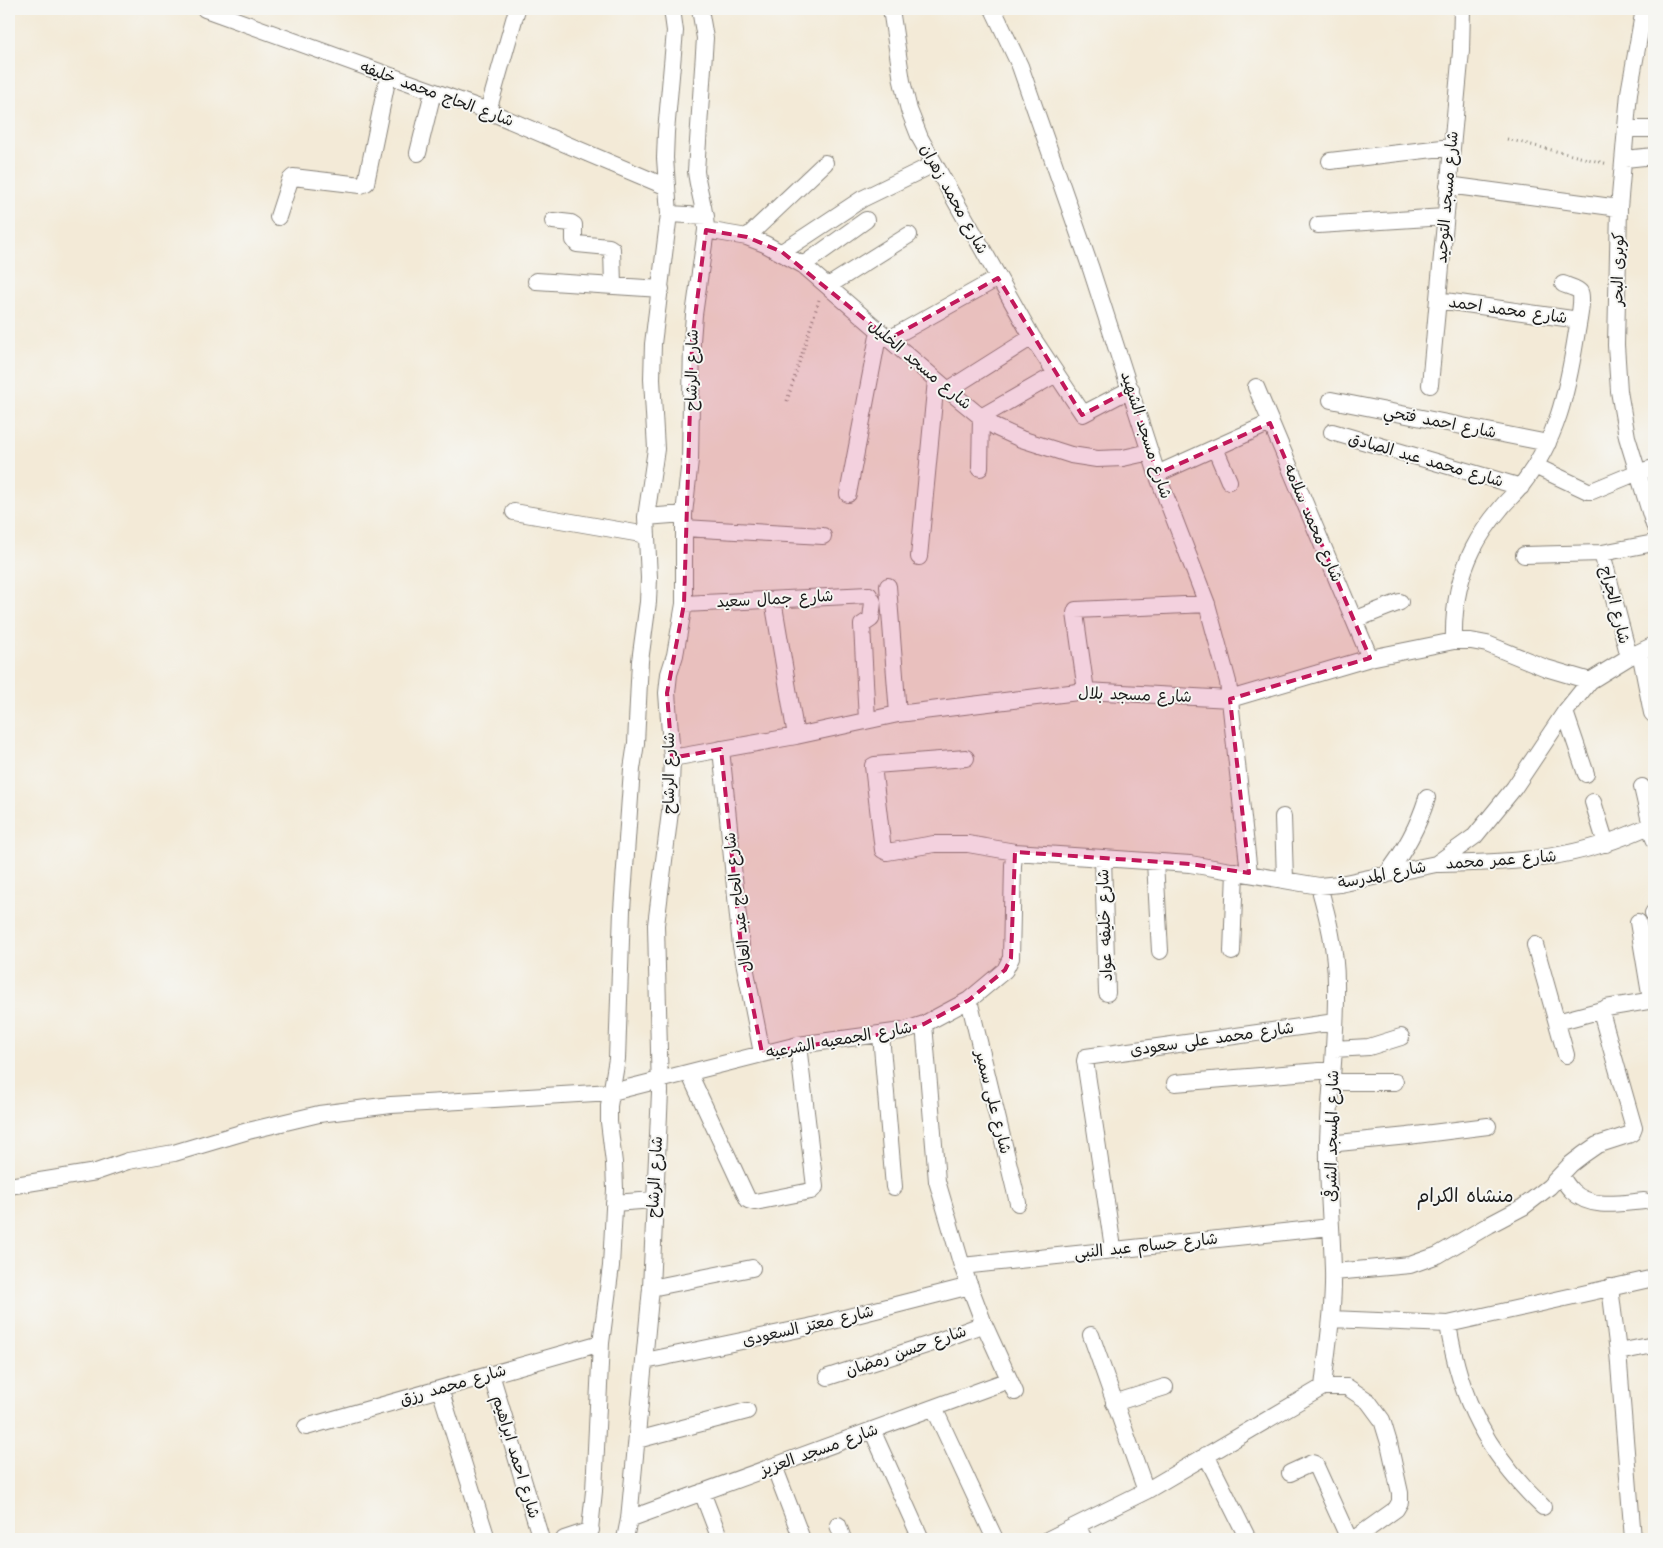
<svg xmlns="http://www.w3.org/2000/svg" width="1663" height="1548" viewBox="0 0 1663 1548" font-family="'Architects Daughter','Playpen Sans Arabic',sans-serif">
	<rect width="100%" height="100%" fill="#f6f6f2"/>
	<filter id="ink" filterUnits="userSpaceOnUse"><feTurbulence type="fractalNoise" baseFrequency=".02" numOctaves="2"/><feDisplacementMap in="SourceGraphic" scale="10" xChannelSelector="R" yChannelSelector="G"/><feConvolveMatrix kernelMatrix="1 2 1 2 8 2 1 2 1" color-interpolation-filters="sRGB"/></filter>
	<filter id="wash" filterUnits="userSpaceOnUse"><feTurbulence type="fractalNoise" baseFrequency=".0096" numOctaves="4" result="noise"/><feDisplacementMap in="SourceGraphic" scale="20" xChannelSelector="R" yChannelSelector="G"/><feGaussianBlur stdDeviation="1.12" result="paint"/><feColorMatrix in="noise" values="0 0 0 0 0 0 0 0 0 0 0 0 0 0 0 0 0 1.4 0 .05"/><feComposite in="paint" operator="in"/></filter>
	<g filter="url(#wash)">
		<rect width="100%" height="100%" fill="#f3ead7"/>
	</g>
	<g filter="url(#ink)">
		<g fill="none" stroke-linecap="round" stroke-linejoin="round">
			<g stroke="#88837a" stroke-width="18">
				<path id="street" d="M205 9 488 111 667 187
					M891 9 902 81 909 110 920 138 1032 337 1083 414 1131 389
					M993 9 1020 66 1091 269 1157 474 1207 604 1228 682 1249 873
					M1644 9 1629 93 1619 208 1616 345 1619 391 1627 437 1654 525
					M488 111 517 9
					M1626 129H1654
					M418 153 433 92
					M1625 159 1654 156
					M1330 161 1451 147
					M1448 185 1619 208
					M669 214 706 216
					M278 217 290 180 293 177 361 185 366 183 388 76
					M553 221 571 223 574 225V240L577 244 609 247 612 249 613 286
					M1318 225 1445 217
					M706 230 747 237 765 244 803 265 948 390 981 417 997 428 1021 439 1071 455 1097 459 1123 458 1150 452
					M747 237 825 163
					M782 252 862 199 934 164
					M803 265 866 220
					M536 281 661 289
					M828 286 909 235
					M1438 300 1579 320
					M889 339 998 278
					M1430 385 1461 51 1462 9
					M1256 387 1370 658
					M948 390 1032 337
					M1331 400 1548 443
					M1332 432 1521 487
					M1215 448 1229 481
					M1535 466 1588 491H1592L1638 472 1654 468
					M980 468 981 417 1056 374
					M1157 474 1270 423
					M848 494 879 331
					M514 512 647 535
					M646 517 684 514
					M684 528 823 536
					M1602 553 1629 657
					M1524 555 1602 553 1654 543
					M919 557 936 380
					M888 586 898 714
					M773 600 796 736
					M684 604 869 595 873 602 871 619 862 625 867 720
					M1354 620 1400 602
					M1454 641C1453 608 1458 579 1473 549 1480 535 1490 521 1501 508 1507 500 1515 494 1521 486 1557 440 1567 393 1576 337 1577 330 1584 297 1580 292 1577 288 1567 286 1563 284
					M1640 652 1652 713 1654 715
					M1086 691 1075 613 1076 610 1207 604
					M1565 712 1586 774
					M721 749 741 946 762 1053
					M672 758 796 736 898 714 1086 691 1230 699 1370 658 1454 641H1471L1487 644 1546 668 1590 681
					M966 758 875 765 873 766 883 850 887 852 934 844H968L1015 852 1190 864 1319 886 1340 884 1436 864 1475 836 1514 788 1565 712 1590 681 1629 657 1654 645
					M1642 787 1654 839
					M1593 802 1606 844
					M1283 817 1285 879
					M1103 858 1107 993
					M1155 862 1160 951
					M1436 864C1516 862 1576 861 1651 825
					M1386 875C1405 851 1418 827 1427 798
					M1319 886C1328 918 1336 949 1336 983 1337 1036 1330 1088 1328 1141 1327 1184 1332 1227 1333 1270 1334 1309 1327 1349 1323 1387
					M1653 913 1654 915
					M1638 922 1651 1000
					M1535 945 1566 1055
					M1232 952 1235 871
					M969 1000 1018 1203
					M1557 1022 1602 1010
					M924 1024 937 1181 962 1266 984 1324 1015 1392
					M881 1035 894 1187
					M1334 1049 1369 1047 1401 1037
					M689 1073 748 1200 755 1202 811 1191 815 1187 798 1045
					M1330 1082H1395
					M1175 1083 1332 1070
					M1328 1144 1408 1136 1488 1126
					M1561 1176C1564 1181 1568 1187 1572 1191 1591 1210 1621 1203 1644 1201
					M9 1186 96 1172 128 1161 174 1153 248 1131 319 1114 391 1105 612 1092 798 1045 902 1031 924 1024 969 1000 1005 970 1011 958 1013 865 1015 852
					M614 1203 654 1200
					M1113 1248 1085 1061 1086 1057 1335 1022
					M962 1266 1331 1227
					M1334 1272 1410 1265 1438 1255 1489 1225 1523 1207 1549 1187 1571 1164 1584 1154 1597 1145 1628 1135 1632 1133 1634 1128 1601 1012 1606 1008 1654 1000
					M1610 1287 1618 1352 1633 1539
					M651 1288 752 1268
					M1331 1319 1448 1324 1654 1278
					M1448 1324C1460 1401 1487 1453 1543 1507
					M1091 1335 1146 1491
					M1618 1352 1654 1345
					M645 1361 809 1327 970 1286
					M491 1374 541 1539
					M828 1377 933 1343 984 1324
					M1323 1387H1347L1368 1401 1382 1420 1389 1443 1400 1493V1502L1396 1509 1354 1539
					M440 1389 487 1539
					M1114 1403 1165 1387
					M934 1408 995 1539
					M306 1427 601 1343
					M872 1430 921 1539
					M637 1440 747 1411
					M1206 1455 1248 1539
					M774 1466 802 1539
					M1290 1473 1312 1463 1315 1464 1349 1539
					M702 1492 720 1539
					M629 1519 1009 1380
					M838 1525 843 1539
					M1077 1526 1084 1539
					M564 1539 591 1530
					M589 1539 594 1491 601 1343 611 1266 615 1189 614 1163 609 1122V1106L617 1059 622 910 632 769 636 743 640 661 648 602 649 578 646 517 656 449 652 379 653 344 669 214 665 158 666 132 675 31 672 9
					M625 1539 629 1519 651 1288 660 1092 656 925 670 812 672 758 667 693 669 674 675 655 684 604V514L690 460 692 341 694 315 706 230C706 210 698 191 696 171L705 38 700 9
					M1049 1539 1146 1491 1323 1387"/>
			</g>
			<path stroke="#88837a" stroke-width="3" stroke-dasharray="1 4" stroke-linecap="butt" d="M1507 139 1608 164
				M787 401 819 300"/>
			<use href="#street" stroke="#fff" stroke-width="16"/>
		</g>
	</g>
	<path fill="#c2185b" fill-opacity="0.2" stroke="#c2185b" stroke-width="4" stroke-dasharray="10 6" stroke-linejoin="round" d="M706 230 747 237 782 252 889 339 998 278 1082 415 1131 389 1157 474 1270 423 1370 658 1230 699 1249 873 1190 864 1015 852 1011 958 1005 970 969 1000 924 1024 902 1031 762 1053 741 946 721 749 672 758 667 693 684 604 692 341Z"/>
	<g text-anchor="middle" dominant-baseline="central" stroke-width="4" stroke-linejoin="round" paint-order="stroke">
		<g font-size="16" fill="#1c1c1c" stroke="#f6f6f2">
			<text transform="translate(437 94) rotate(20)">شارع الحاج محمد خليفه</text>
			<text transform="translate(1447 197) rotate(-85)">شارع مسجد التوحيد</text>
			<text transform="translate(954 199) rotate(61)">شارع محمد زهران</text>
			<text transform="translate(1618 269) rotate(-89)">كوبرى البحر</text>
			<text transform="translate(1508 310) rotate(8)">شارع محمد احمد</text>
			<text transform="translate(920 365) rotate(40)">شارع مسجد الخليل</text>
			<text transform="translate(692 370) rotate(-89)">شارع الرشاح</text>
			<text transform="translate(1440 422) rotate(11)">شارع احمد فتحي</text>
			<text transform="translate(1146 435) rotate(72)">شارع مسجد الشهيد</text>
			<text transform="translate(1426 460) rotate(16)">شارع محمد عبد الصادق</text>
			<text transform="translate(1313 523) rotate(67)">شارع محمد سلامه</text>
			<text transform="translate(775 599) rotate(-3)">شارع جمال سعيد</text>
			<text transform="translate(1615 605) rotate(76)">شارع الجراج</text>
			<text transform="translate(1135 695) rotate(2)">شارع مسجد بلال</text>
			<text transform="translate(669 773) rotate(-90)">شارع الرشاح</text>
			<text transform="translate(1501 860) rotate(-4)">شارع عمر محمد</text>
			<text transform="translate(1382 875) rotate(-11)">شارع المدرسة</text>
			<text transform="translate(738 902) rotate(-97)">شارع الحاج عبد العال</text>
			<text transform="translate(1105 925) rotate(-92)">شارع خليفه عواد</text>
			<text transform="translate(1212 1039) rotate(-8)">شارع محمد على سعودى</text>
			<text transform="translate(839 1040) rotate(-10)">شارع الجمعيه الشرعيه</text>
			<text transform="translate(993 1102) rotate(76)">شارع على سمير</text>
			<text transform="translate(1332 1136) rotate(-89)">شارع المسجد الشرقى</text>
			<text transform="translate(655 1177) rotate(-87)">شارع الرشاح</text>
			<text transform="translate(1146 1246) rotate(-6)">شارع حسام عبد النبى</text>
			<text transform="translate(808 1326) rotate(-13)">شارع معتز السعودى</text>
			<text transform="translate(906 1351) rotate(-19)">شارع حسن رمضان</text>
			<text transform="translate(453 1385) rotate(-16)">شارع محمد رزق</text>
			<text transform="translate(819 1450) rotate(-20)">شارع مسجد العزيز</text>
			<text transform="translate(516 1457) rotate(73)">شارع احمد ابراهيم</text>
		</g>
		<g font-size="19" fill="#1c1c1c" stroke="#f6f6f2">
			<text x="1465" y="1196">منشاه الكرام</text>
		</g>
	</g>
	<rect width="1663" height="1548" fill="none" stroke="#f6f6f2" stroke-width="30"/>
</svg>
